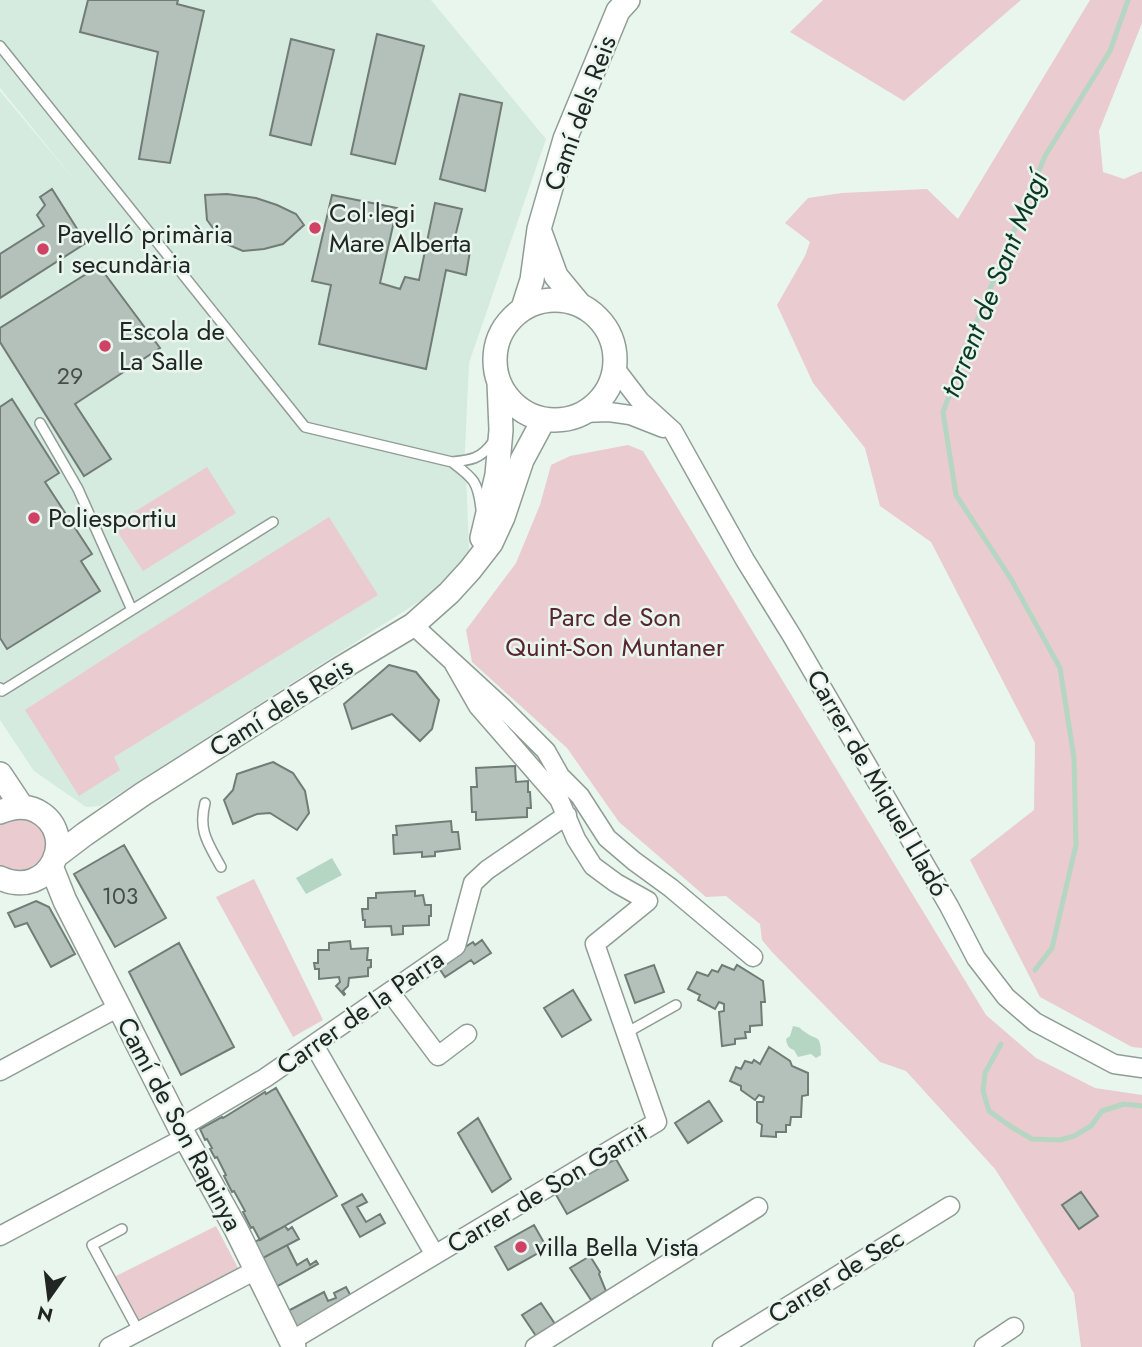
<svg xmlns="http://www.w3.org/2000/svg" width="1142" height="1347" viewBox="0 0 1142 1347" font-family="Jost,sans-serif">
	<rect width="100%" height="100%" fill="#e9f6ee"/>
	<path fill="#d6ebdf" d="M0 0H431L546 139 469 363 465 448 469 550 448 581 420 601 100 806 86 807 34 771 0 720V91L77 183 0 88Z"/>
	<path fill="#eacbcf" d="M823 0H1021L904 101 790 32Z
		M1090 0H1142V23L1099 131 1103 172 1124 179 1142 171V1048L1132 1047 1040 997 970 860 1034 810 1035 743 931 542 880 506 865 448 813 383 777 305 805 256 810 242 785 223 808 198 842 193 927 189 958 219Z
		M628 445 643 451 986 1015 1036 1058 1095 1088 1142 1095V1347H1081L1074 1293 995 1169 906 1071 880 1062 772 952 762 940 760 924 726 896 706 897 619 822 567 748 472 662 466 630 516 563 540 505 551 465 570 456Z
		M207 467 236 513 143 571 113 525Z
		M329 517 378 595 114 757 120 770 79 796 25 710 141 635Z
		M17 813 43 826 48 845 41 863 23 873 4 870 0 867V819Z
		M254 879 323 1020 293 1037 216 897Z
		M216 1226 238 1268 134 1322 110 1279Z"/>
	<path fill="#b4d6c3" d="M332 858 342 875 306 894 296 878Z
		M793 1026C805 1029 796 1026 805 1032 817 1041 821 1034 821 1055L816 1058 811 1054 798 1057 794 1050C788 1048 787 1045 786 1039L790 1036Z"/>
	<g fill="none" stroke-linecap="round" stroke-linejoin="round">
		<path stroke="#b4d6c3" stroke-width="5" d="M1035 970 1052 948 1076 845 1074 758 1060 668 1011 579 956 495 943 412 978 318 1045 156 1110 51 1128 0
			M1001 1044 985 1073 983 1091 989 1111 1010 1126 1032 1139 1060 1140 1074 1136 1091 1126 1102 1111 1124 1104 1142 1106"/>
	</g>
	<path fill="#b4c1ba" stroke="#707c75" stroke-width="2" d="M88 0H178L177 4 204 11 170 163 139 159 158 52 80 32Z
		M377 34 424 46 395 164 351 154Z
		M291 39 334 50 311 145 270 135Z
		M460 94 502 103 485 191 440 179Z
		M52 189 86 243 0 298V254L44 226 37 215 45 205 40 197Z
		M227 194 256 198 277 205 296 214 304 225 283 244 264 249 243 251 224 243 207 220 205 195Z
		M332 195 397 208 380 283 400 289 405 277 419 280 435 203 462 209 453 245 470 251 466 275 446 270 426 369 319 344 331 285 312 281Z
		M99 266 160 348 75 404 111 459 84 476 0 342V328Z
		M12 399 59 473 45 482 92 554 81 561 100 591 7 649 0 638V407Z
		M389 665 416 672 439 700 432 729 420 741 392 714 352 729 344 704Z
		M273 762 293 773 305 791 309 813 297 830 270 813 257 814 233 824 224 800 233 790 237 774Z
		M515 766 516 782 528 781V792H530L531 808H527V817L476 820V812H472L471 787H477L476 768Z
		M451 821 452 832H458L460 849 435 852V856L422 857V852L394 854 393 835H397L396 826Z
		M124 845 166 918 115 947 74 874Z
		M415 891V896L423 895 425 905H431V916H429V925L403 926V934L392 935 391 926 365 927V920H363L362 909H368V898H376V893Z
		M36 901 49 907 75 954 51 967 27 923 15 927 8 913Z
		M482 940 491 953 474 964 471 960 445 977 437 965 473 942 475 945Z
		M350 941 351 949 368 948 367 960H371V967L368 968V976L349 978 348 986 343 991 345 994 344 995 336 986 340 982 339 977 319 979V969H315L314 963H318V950H329V943Z
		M179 943 234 1047 181 1075 129 972Z
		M654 965 664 992 635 1003 625 975Z
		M722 965 734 970 737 965 763 981 765 1002H761L762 1025 750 1026V1032H745L746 1038 735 1039V1044L722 1046 719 1012 724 1011V1004L719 1002 715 1009 698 1000 700 995 688 989 697 972 708 976 712 970 718 972Z
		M573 990 591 1020 562 1037 544 1008Z
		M769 1047 790 1061 792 1066 808 1073V1095L802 1096 801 1117H791L790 1125H786V1132H776V1137L761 1136 762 1125 757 1122V1102H763L764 1097 759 1095 755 1100 741 1090V1086L730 1081 736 1067 741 1069 745 1061 752 1063 754 1060 760 1064Z
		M276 1088 337 1196 260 1240 253 1227 251 1228 243 1212 245 1211 234 1191 232 1192 224 1176 226 1175 217 1157 215 1158 210 1149 212 1148 207 1139 205 1140 200 1129 222 1117 223 1118 265 1092 266 1094Z
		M709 1101 722 1121 688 1143 675 1123Z
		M478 1118 511 1179 492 1192 458 1133Z
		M616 1159 628 1180 567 1214 555 1193Z
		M1081 1192 1098 1216 1079 1229 1062 1205Z
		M362 1194 367 1202 357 1207 366 1222 380 1214 385 1223 360 1237 342 1205Z
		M534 1225 547 1248 508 1270 495 1247Z
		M285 1226 288 1230 292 1227 299 1239 261 1259 253 1243Z
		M287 1245 297 1265 307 1259 310 1265 316 1261 318 1264 276 1287 261 1259Z
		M590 1256 600 1272 599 1274 606 1291 591 1300 570 1268Z
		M346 1287 353 1300 299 1331 288 1311 324 1292 328 1301 336 1298 334 1293Z
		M541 1303 557 1327 538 1339 522 1315Z"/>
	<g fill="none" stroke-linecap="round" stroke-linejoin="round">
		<g stroke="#909d95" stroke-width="12">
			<path id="service" d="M0 46 305 427 452 462C471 460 481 459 493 442
				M40 423 78 489 132 610
				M452 462C473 478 478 481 481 509
				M0 688 2 691 273 522
				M205 803C198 831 208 843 221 867
				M626 1033 676 1005
				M122 1229 92 1245 139 1332"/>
		</g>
		<g stroke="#909d95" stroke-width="21">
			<path id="minor" d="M614 367 640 401 673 431 745 560 792 636 949 906 976 958 1006 997 1035 1022 1114 1064 1142 1068
				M582 413 609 412 630 415 663 428
				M413 625 501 706 546 751 560 776 580 796 607 838 634 861 671 888 753 957
				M390 992 438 1056 467 1034
				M314 1045 435 1255
				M0 1071 119 1007
				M180 1128 265 1078 456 946 473 883 487 870 567 815
				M0 1236 186 1137
				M291 1341 657 1122 595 944 648 901 616 883 593 866 576 839 559 799 478 706 454 664
				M109 1347 256 1270
				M535 1347 758 1207
				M722 1347 950 1206
				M984 1347 1014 1327"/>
		</g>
		<g stroke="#909d95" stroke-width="26">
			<path id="tertiary" d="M540 232 556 276 580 305
				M495 360a60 60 0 1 1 120 0a60 60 0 1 1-120 0Z
				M523 308 532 280 539 229 565 139 618 11 628 0
				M482 538 497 475 501 430 499 382
				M0 774 22 807
				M0 812C12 807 25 805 37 811 80 834 50 901 0 878
				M56 856 85 834 143 794 338 670 413 625 449 593 470 570 491 543 503 517 522 460 544 419
				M51 866 65 901 119 1007 180 1128 236 1229 294 1347"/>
		</g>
		<use href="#service" stroke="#fff" stroke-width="9"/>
		<use href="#minor" stroke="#fff" stroke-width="18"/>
		<use href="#tertiary" stroke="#fff" stroke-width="23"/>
	</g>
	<g fill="#d04166" stroke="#e9f6ee" stroke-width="2.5">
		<circle cx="315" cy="228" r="7"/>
		<circle cx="43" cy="249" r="7"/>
		<circle cx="105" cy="346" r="7"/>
		<circle cx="34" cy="518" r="7"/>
		<circle cx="521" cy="1247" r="7"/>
	</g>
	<g text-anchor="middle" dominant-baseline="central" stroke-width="5" stroke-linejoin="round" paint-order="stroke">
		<g font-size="23" fill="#464d4a">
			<text x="70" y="376">29</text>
			<text x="120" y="896">103</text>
		</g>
		<g font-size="26" fill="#212624" stroke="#e9f6ee">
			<text transform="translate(580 113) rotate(-70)">Camí dels Reis</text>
			<text transform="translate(281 707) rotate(-32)">Camí dels Reis</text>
			<text transform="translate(878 783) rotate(60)">Carrer de Miquel Lladó</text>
			<text transform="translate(360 1012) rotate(-35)">Carrer de la Parra</text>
			<text transform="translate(180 1124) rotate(62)">Camí de Son Rapinya</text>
			<text transform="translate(547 1188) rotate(-31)">Carrer de Son Garrit</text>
			<text transform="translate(836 1276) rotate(-32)">Carrer de Sec</text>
		</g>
		<g font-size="26" fill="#212624" stroke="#e9f6ee" text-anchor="start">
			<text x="329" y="213">Col·legi<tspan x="329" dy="30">Mare Alberta</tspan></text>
			<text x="57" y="234">Pavelló primària<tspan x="57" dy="30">i secundària</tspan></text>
			<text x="119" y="331">Escola de<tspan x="119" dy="30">La Salle</tspan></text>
			<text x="48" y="518">Poliesportiu</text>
			<text x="535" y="1247">villa Bella Vista</text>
		</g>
		<g font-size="26" fill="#582630" stroke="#e9f6ee">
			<text x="615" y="617">Parc de Son<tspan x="615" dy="30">Quint-Son Muntaner</tspan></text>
		</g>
		<g font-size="28" font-style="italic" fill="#0c3926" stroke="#e9f6ee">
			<text transform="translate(994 284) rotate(-68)">torrent de Sant Magí</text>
		</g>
	</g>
	<g transform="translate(49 1298) rotate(194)" stroke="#e9f6ee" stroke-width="5" paint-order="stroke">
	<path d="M0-5L12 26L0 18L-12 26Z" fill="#212624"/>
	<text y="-10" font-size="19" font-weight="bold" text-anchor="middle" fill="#212624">N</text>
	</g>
</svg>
